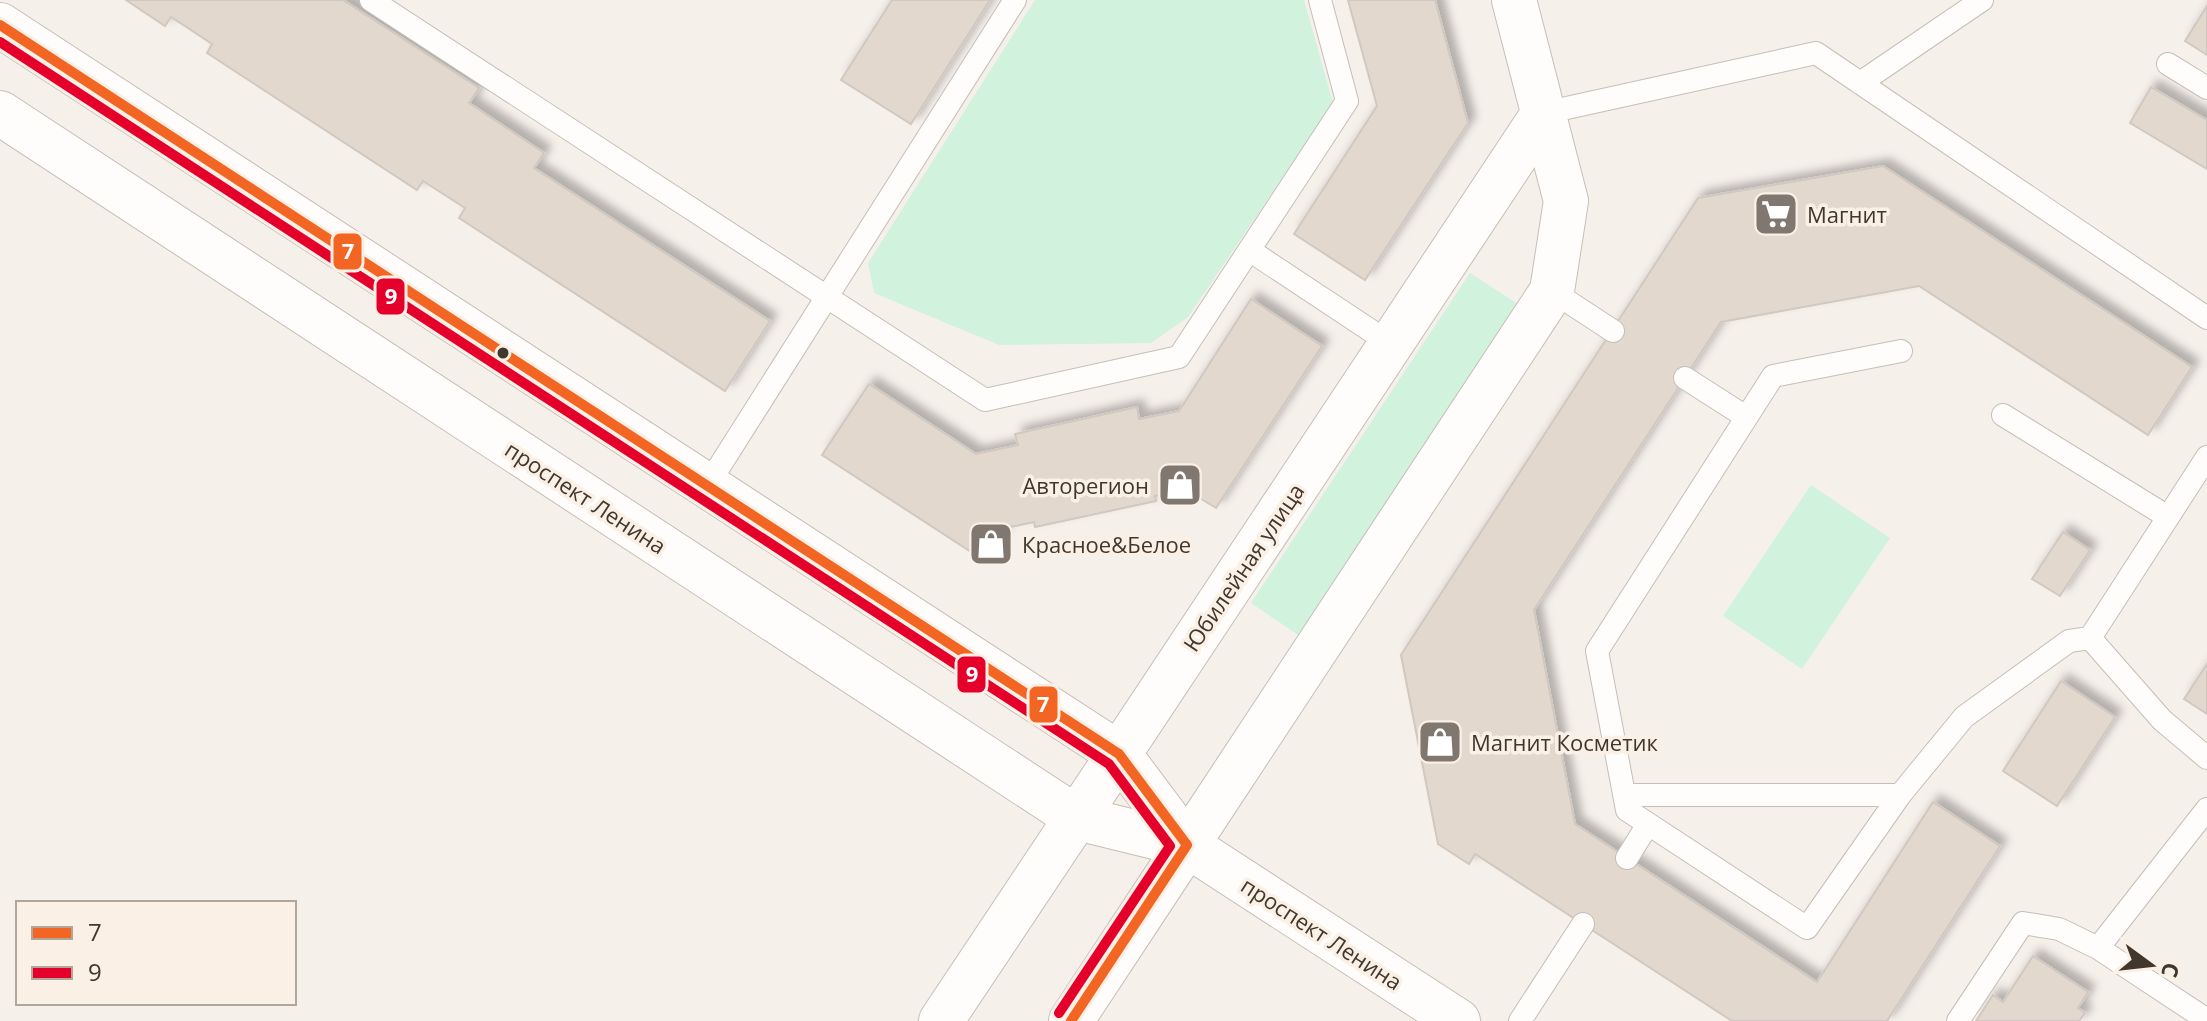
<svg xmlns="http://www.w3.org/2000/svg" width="2207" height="1021" viewBox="0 0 2207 1021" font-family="'Open Sans',sans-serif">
	<defs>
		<filter id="shadow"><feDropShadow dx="7" dy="-7" stdDeviation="4" flood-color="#0004"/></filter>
	</defs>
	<rect width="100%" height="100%" fill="#f6f0eb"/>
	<path fill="#d1f2dc" d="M1035 0H1304L1333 103 1188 317 1151 343 999 345 874 293 868 263Z
		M1470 273 1524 308 1304 639 1251 603Z
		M1811 485 1890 538 1802 669 1723 616Z"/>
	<path fill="#e2d8ce" stroke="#d0c8c1" stroke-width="2" filter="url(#shadow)" d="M126 0H343L479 88 469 103 544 153 534 168 770 321 725 391 459 218 465 208 423 181 417 190 207 53 212 44 171 17 165 26Z
		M892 0H990L911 124 841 80Z
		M1348 0H1435L1468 123 1365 280 1294 234 1377 106Z
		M2207 6V55L2185 41Z
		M2151 87 2207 120V169L2130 123Z
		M1883 166 2192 367 2148 435 1919 286 1721 322 1534 610 1575 824 1817 982 1933 802 2000 846 1887 1021H1732L1475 854 1469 864 1438 844 1401 655 1698 198Z
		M1251 299 1322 346 1216 508 1193 494 1192 488 1155 496 1156 501 1035 527 1034 522 1001 529 1002 534 985 561 822 455 869 384 976 454 1018 445 1015 434 1137 407 1139 419 1179 411Z
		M2063 532 2090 550 2060 596 2032 579Z
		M2207 664V714L2184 699Z
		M2061 681 2115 717 2057 806 2003 771Z
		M2033 956 2088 992 2078 1008 2085 1013 2079 1021H1976L1993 995 2003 1002Z"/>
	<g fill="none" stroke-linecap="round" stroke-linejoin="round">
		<g stroke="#c6beb7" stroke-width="24">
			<path id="service" d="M371 0 985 400 1179 357 1347 101 1320 0
				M2168 64 2207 88
				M1860 83 1982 0
				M1544 113 1816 53 2207 318
				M1249 250 1391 344
				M1552 291 1613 331
				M1901 351 1773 376 1597 651 1627 810 1807 928 1900 795 1964 717 2069 641 2090 638 2207 457
				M1685 378 1746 417
				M2003 415 2168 517
				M707 486 1015 0
				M2090 638 2162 720 2207 758
				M1625 795H1900
				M1627 858 1648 824
				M2098 948 2207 809
				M1520 1021 1583 924
				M1958 1021 2023 923 2059 929 2098 948 2207 1020"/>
		</g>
		<g stroke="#c6beb7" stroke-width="46">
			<path id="tertiary" d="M1119 754 1544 113
				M1187 845 1552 291 1566 201 1514 0"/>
		</g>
		<g stroke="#c6beb7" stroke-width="46">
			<path id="primary" d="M0 25 1119 754 1187 845
				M0 113 1077 818 1187 845 1458 1021
				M941 1021 1119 754
				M1071 1021 1187 845"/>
		</g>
		<use href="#service" stroke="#fefdfc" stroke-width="22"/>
		<use href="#tertiary" stroke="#fefdfc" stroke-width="44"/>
		<use href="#primary" stroke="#fefdfc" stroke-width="44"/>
		<g stroke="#fbf0e6" stroke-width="16">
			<path id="bus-1" d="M0 25 1119 754 1187 845 1071 1021"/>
		</g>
		<g stroke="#fbf0e6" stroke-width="16">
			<path id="bus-2" d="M0 42 1109 764 1170 846 1059 1013"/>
		</g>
		<use href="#bus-1" stroke="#f26522" stroke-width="10"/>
		<use href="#bus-2" stroke="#e4002b" stroke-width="10"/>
	</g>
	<defs>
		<g id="supermarket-square" transform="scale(2.3)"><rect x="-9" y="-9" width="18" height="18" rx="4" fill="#807870" stroke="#fbf0e6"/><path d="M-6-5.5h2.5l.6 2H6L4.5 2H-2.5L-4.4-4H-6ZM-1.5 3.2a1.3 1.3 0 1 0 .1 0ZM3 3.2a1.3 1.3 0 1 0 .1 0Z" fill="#fff"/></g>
		<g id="shop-square" transform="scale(2.3)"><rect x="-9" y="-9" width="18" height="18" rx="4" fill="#807870" stroke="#fbf0e6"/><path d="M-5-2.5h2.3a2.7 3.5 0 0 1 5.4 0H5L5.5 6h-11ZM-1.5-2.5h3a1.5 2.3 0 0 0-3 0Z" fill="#fff"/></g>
	</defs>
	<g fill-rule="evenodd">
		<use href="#supermarket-square" x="1776" y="214"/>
		<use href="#shop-square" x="1180" y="485"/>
		<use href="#shop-square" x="991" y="544"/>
		<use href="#shop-square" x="1440" y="742"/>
	</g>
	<circle fill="#41372d" stroke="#fbf0e6" stroke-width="3" cx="503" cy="353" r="7"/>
	<g text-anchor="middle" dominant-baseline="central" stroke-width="7" stroke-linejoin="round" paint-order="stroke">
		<g font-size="22" fill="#41372d" stroke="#fbf0e6" text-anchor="start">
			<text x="1807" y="214">Магнит</text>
			<text x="1149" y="485" text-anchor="end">Авторегион</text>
			<text x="1022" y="544">Красное&amp;Белое</text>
			<text x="1471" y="742">Магнит Косметик</text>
		</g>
		<g font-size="22" fill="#41372d" stroke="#fbf0e6">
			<text transform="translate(586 497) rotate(33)">проспект Ленина</text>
			<text transform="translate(1243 567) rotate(-56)">Юбилейная улица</text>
			<text transform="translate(1322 933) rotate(33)">проспект Ленина</text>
		</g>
	</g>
	<g stroke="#fbf0e6" stroke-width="3">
		<rect x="332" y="232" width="31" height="39" rx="8" fill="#f26522"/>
		<rect x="375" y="277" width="31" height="39" rx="8" fill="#e4002b"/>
		<rect x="956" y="655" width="31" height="39" rx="8" fill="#e4002b"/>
		<rect x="1028" y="685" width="31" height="39" rx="8" fill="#f26522"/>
	</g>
	<g font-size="22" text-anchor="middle" font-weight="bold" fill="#fff">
		<text x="348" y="259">7</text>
		<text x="391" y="304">9</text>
		<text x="972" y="682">9</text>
		<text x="1043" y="712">7</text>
	</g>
	<rect x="16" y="901" width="280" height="104" fill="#fbf0e6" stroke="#b1a69c" stroke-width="2"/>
	<rect x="32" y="927" width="40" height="12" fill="#f26522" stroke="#b1a69c" stroke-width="2"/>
	<text x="88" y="941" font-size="24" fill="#41372d">7</text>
	<rect x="32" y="967" width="40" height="12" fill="#e4002b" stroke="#b1a69c" stroke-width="2"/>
	<text x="88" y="981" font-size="24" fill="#41372d">9</text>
	<g transform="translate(2151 965) rotate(105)" stroke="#fbf0e6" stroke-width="6" paint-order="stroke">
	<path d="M0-6L14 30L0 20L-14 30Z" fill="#41372d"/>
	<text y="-12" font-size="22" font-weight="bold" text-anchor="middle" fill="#41372d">С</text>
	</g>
</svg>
